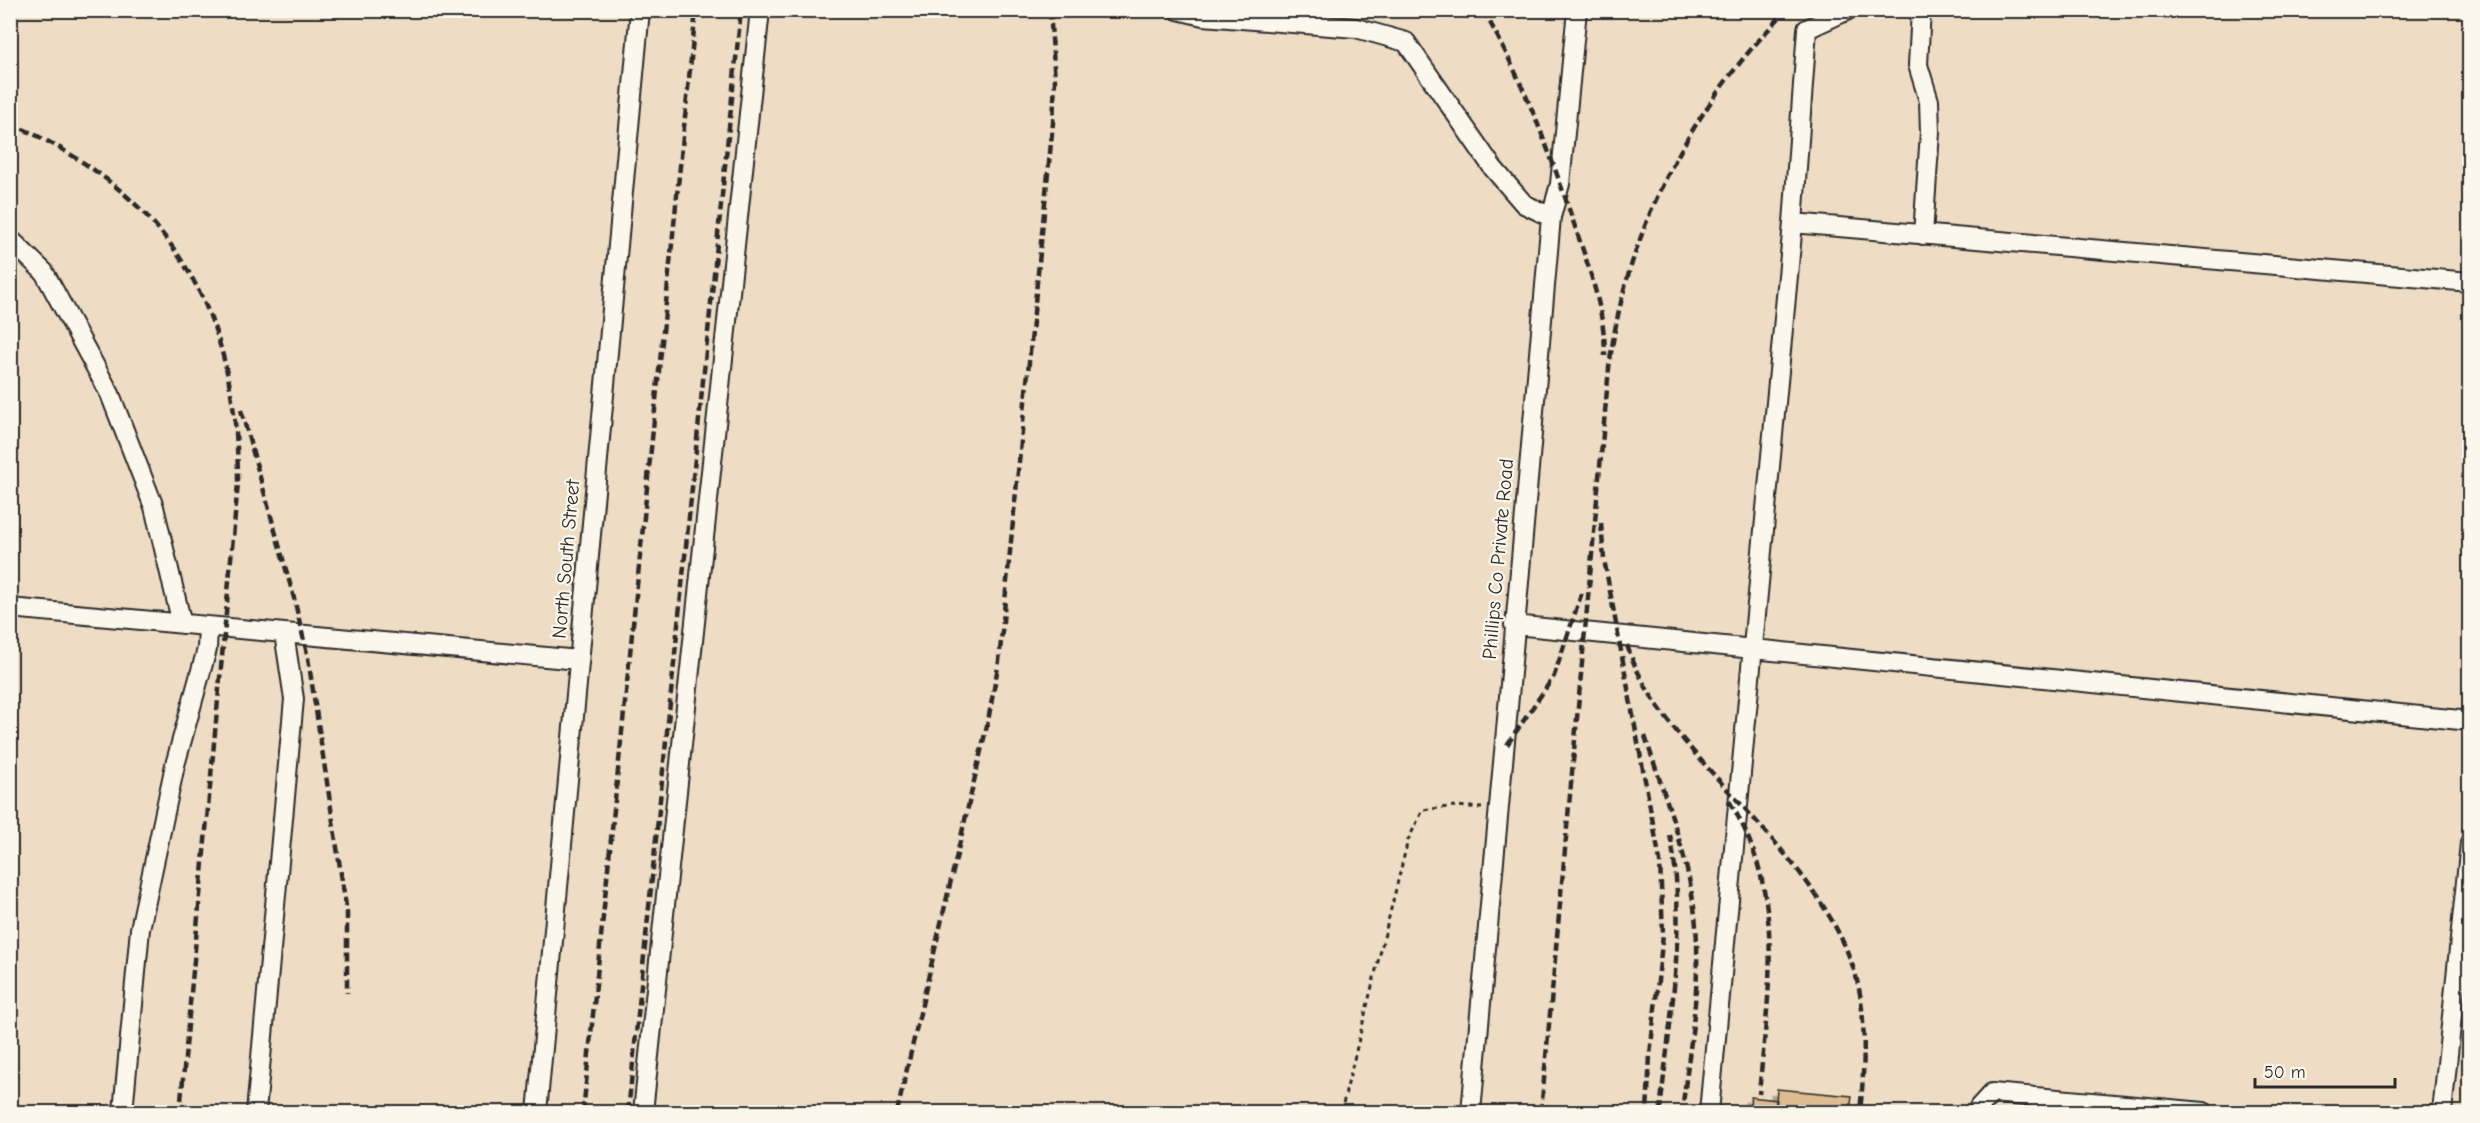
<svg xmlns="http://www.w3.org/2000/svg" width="2480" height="1123" viewBox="0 0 2480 1123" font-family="'Comic Neue',sans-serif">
	<defs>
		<filter id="shadow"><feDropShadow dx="-5.5" dy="5.5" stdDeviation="0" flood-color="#0004"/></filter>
	</defs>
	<rect width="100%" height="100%" fill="#f5ebda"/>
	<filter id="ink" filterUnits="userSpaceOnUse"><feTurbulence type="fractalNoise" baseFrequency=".0167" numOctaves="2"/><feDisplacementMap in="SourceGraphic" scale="12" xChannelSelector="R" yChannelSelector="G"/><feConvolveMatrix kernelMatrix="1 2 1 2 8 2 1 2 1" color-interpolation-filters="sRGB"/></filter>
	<g filter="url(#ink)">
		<path fill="#eeddc4" d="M10 11H2469V1112H11Z"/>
		<path fill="#debc90" stroke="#2b2b2b" stroke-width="1.5" filter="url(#shadow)" d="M1777 1089 1852 1096 1850 1112H1775Z
			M1751 1097 1777 1100 1775 1112H1749Z"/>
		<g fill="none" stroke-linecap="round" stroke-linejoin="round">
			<g stroke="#2b2b2b" stroke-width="22">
				<path id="minor" d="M1178 10 1203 16 1356 28 1406 42 1493 168 1524 204 1551 217
					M1848 10 1807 29 1793 223 2470 282
					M1921 10 1918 65 1929 101 1930 132 1923 235
					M10 239 44 272 110 394 154 507 182 624
					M10 608 579 660
					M1514 625 2470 721
					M123 1112 140 929 175 765 207 649 208 626
					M256 1112 294 699 284 633
					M537 1112 640 10
					M643 1112 760 10
					M1471 1112C1500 814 1524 515 1551 217L1560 184 1577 10
					M1709 1112 1793 223
					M1979 1112V1107L1992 1093 2204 1112
					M2442 1112 2470 843"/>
			</g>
			<path stroke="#2b2b2b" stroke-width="3" stroke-dasharray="4.5 4.5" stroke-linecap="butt" d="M1341 1112 1408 840 1423 810 1456 806 1482 808"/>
			<use href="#minor" stroke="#fbf7ec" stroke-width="18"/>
			<path stroke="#2b2b2b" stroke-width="4.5" stroke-dasharray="9 4.5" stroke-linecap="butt" d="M1483 10C1521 76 1548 146 1572 218 1587 262 1605 309 1605 356
				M10 123C171 194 238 310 238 483L180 1112
				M241 410 294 598 308 658 347 913V993
				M1601 523 1604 559 1660 861 1663 934 1650 1055 1647 1112
				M1627 645C1642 691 1674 730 1706 766 1763 830 1844 906 1860 994 1866 1032 1864 1074 1860 1112
				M1645 736C1665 798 1691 861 1696 926 1701 987 1689 1051 1682 1112
				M1507 745 1554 676 1582 592
				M1729 801C1788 895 1768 990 1759 1094
				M583 1112 696 10
				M628 1112 741 10
				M897 1112 988 721 999 661 1053 123 1055 81 1050 10
				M1541 1112 1609 368C1626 231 1690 108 1787 10
				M1660 1112C1669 1022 1688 925 1670 835"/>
		</g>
	</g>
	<g text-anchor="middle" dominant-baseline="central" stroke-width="4.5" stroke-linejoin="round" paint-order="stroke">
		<g font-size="20" fill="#2b2b2b" stroke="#fbf7ec">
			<text transform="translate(566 559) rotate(-85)">North South Street</text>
			<text transform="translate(1498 559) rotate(-85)">Phillips Co Private Road</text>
		</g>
	</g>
	<rect width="2480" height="1123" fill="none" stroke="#fbf7ec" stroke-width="36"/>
	<rect x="18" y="18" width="2444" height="1087" fill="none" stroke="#2b2b2b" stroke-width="2" filter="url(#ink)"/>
	<path d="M2255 1078v9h140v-9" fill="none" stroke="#2b2b2b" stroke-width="3"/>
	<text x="2264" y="1078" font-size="18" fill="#2b2b2b" stroke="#fbf7ec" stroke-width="4.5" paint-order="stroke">50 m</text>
</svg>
